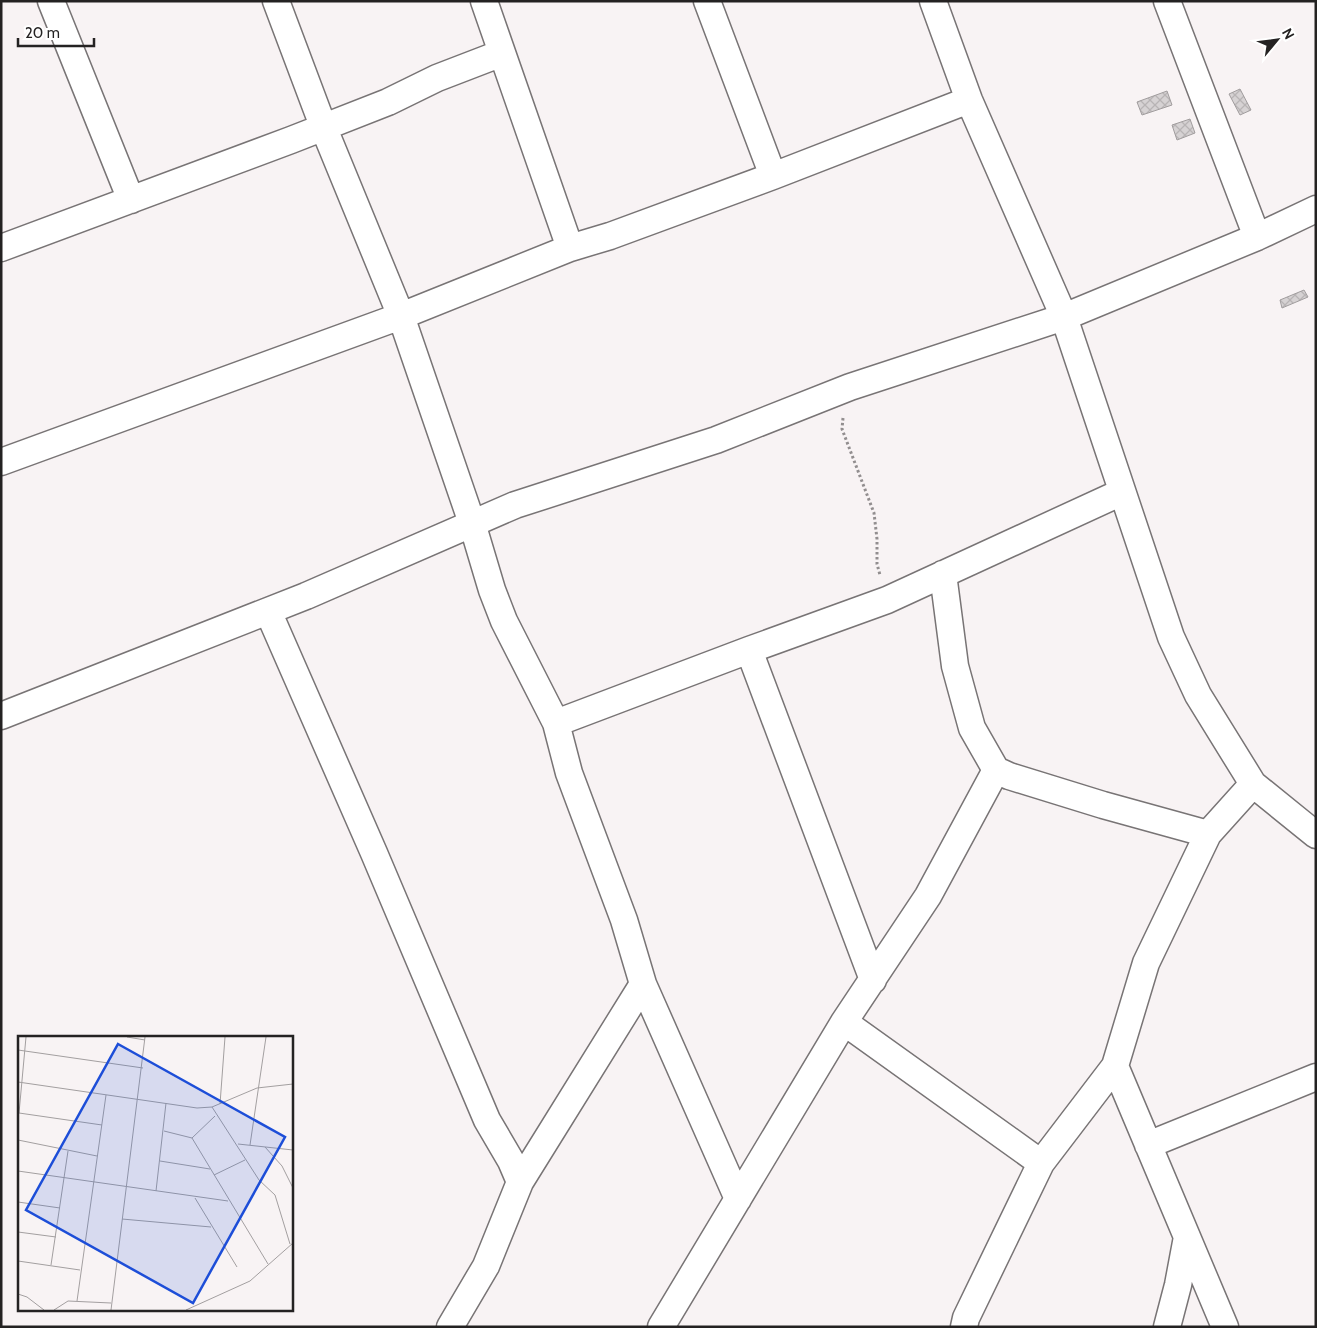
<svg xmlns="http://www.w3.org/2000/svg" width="1317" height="1328" viewBox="0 0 1317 1328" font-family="Cabin,sans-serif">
	<defs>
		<pattern id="building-cross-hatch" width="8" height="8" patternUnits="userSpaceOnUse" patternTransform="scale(1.25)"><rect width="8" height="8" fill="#d6d2d3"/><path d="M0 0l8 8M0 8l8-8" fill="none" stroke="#b8b4b5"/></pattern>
	</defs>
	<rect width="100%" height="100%" fill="#f8f3f4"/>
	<path fill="url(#building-cross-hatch)" stroke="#a19d9e" d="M1240 89 1251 110 1240 115 1229 94Z
		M1167 91 1172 105 1142 115 1137 102Z
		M1190 119 1195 133 1177 140 1172 125Z
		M1304 290 1308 297 1282 308 1280 300Z"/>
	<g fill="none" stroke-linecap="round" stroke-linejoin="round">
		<g stroke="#787475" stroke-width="29">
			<path id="minor" d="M51 1 131 200
				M276 1 323 126 401 316 472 523 492 590 504 621 556 723 569 773 624 920 643 984 738 1199
				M484 1 570 248
				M707 1 773 176
				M933 1 969 100 1064 317 1171 637 1198 695 1253 784 1316 835
				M1167 1 1257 237
				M1 248 291 140 388 102 437 78 502 53
				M1 462 401 316 570 248 610 236 773 176 969 100
				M943 574 955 666 972 728 996 770 1009 776 1103 805 1208 834
				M268 611 374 853 487 1120 511 1161 520 1182
				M749 650 873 980
				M1 716 306 596 515 505 716 440 850 387 1064 317 1257 237 1316 209
				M556 723 749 650 887 600 1122 492
				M844 1022 1041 1163
				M1115 1066 1225 1327
				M1148 1145 1316 1077
				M450 1327 486 1266 520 1182 643 984
				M661 1327 844 1022 928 896 996 770
				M964 1327 966 1318 1041 1163 1115 1066 1146 963 1208 834 1253 784
				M1167 1327 1178 1285 1187 1237"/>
		</g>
		<path stroke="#928e8f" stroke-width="3" stroke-dasharray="2.5 2.5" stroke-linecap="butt" d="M843 418 842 429 874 513 877 539V564L880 575"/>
		<use href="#minor" stroke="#fff" stroke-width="26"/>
	</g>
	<g transform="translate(18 1036)">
		<rect width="275" height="275" fill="#f8f3f4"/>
		<path fill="none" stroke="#a39fa0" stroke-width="1" d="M8 1 1 77 84 89M109 1 127 4M0 14 125 32M0 46 179 72 194 71 239 52 275 48M202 68 207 1M194 71 241 144 257 159 272 208M146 95 174 102 197 80M174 102 250 228M0 104 79 120M220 108 275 114M232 109 248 1M247 111 264 130 275 152M142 125 192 133M0 135 210 165M196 139 227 124M138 155 148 67M177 162 219 231M0 166 42 172M104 183 193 191M0 196 38 201M0 225 62 234M33 229 50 115M0 258 9 261 26 274M59 265 88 59M36 274 50 265 93 267M93 274 127 1M168 274 232 245 275 207"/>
		<path fill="#1d4ed8" fill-opacity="0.15" stroke="#1d4ed8" stroke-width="2.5" d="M100 8 267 101 175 267 8 174Z"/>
		<rect width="275" height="275" fill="none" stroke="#242222" stroke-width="2.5"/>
	</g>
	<rect width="1317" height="1328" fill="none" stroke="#242222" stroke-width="5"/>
	<g transform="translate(1277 40) rotate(61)" stroke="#ffffff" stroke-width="4" paint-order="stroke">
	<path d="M0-4L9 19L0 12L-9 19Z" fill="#242222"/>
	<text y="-8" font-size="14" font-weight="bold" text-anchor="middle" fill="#242222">N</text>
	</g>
	<path d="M18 38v8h76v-8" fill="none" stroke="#242222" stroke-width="2.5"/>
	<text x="25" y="38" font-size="15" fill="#242222" stroke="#ffffff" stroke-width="4" paint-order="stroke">20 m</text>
</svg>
